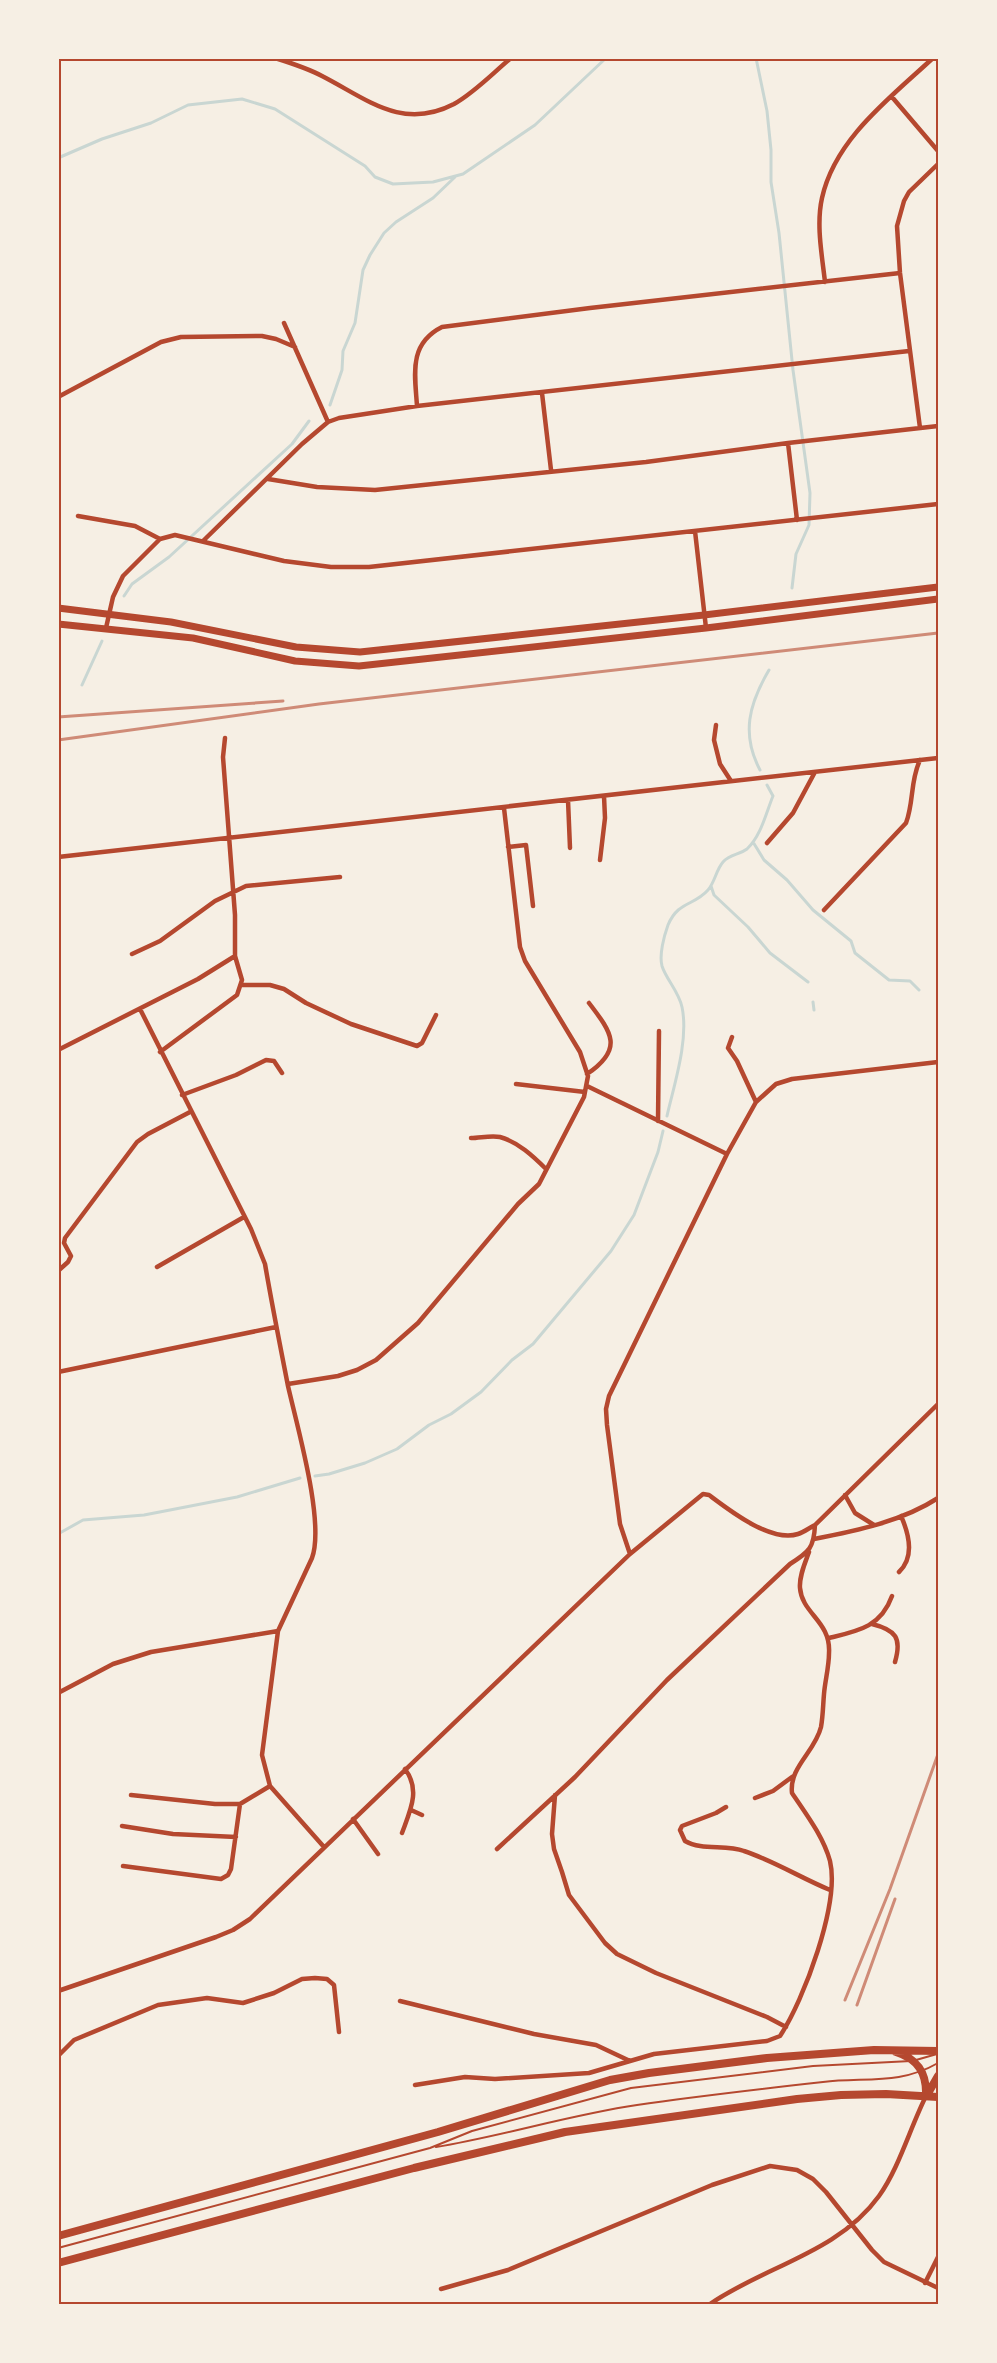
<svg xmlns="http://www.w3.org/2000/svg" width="997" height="2363" viewBox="0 0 997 2363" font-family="'Source Sans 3',sans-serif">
	<rect width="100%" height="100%" fill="#f6efe4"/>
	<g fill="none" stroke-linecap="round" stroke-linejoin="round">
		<path stroke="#c9d6d2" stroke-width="3" d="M756 58 767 111 771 150V182L779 233 793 370 810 493 809 525 796 554 792 588
			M58 158 102 139 151 123 188 105 242 99 275 109 365 166 375 177 393 184 433 182 463 174 535 125 606 58
			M330 405 342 370 343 351 355 323 363 270 370 255 384 233 396 222 433 198 455 177
			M124 596 132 584 169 557 292 444 309 421
			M82 685 102 641
			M760 770C741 734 749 704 769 670
			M753 842 764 860 787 880 813 910 851 941 855 953 889 980 910 981 919 990
			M711 886 714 895 748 927 770 953 808 982
			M813 1002 814 1010
			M667 1116C674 1085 689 1040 682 1007 679 992 666 979 662 966 659 955 664 936 668 925 678 901 694 906 708 890 715 882 716 870 723 862 730 854 739 855 747 849 761 836 766 813 773 796L767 785
			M315 1476 329 1474 365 1463 397 1449 429 1425 451 1414 481 1392 512 1360 533 1344 611 1251 634 1215 658 1152 663 1131
			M58 1534 83 1520 144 1515 170 1510 237 1497 300 1478"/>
		<path stroke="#b5482f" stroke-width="2" d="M916 2060 937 2054
			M436 2147C503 2136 569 2115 637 2105 699 2096 761 2089 823 2082 865 2077 900 2085 938 2063
			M58 2248 430 2148 472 2131 631 2088 813 2066 911 2061"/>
		<path stroke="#b5482f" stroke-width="4.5" d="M275 58C291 63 307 68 322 76 367 99 402 131 454 104 474 93 493 73 511 58
			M892 97 938 151
			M825 282C822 255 816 225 822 198 835 139 890 98 933 58
			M284 323 328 422
			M542 393 551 470
			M58 397 161 342 181 337 262 336 276 339 295 347
			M417 406C415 375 408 344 442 327L590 308 900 273
			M920 428 900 273 897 226 904 201 909 192 938 164
			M788 443 797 520
			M268 479 317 487 375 490 646 462 788 443 938 426
			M78 516 135 526 160 539
			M695 531 706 628
			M203 541 302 444 328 422 339 418 417 406 909 351
			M106 628 113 597 123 576 160 539 175 535 284 561 331 567H369L938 504
			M716 725 714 740 720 764 731 781
			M568 800 570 848
			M767 843 793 813 815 772
			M508 847 526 845 533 906
			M58 857 938 758
			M600 860 605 818 604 796
			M824 910 906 823C914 802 910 781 920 760
			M132 954 160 941 215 901 246 886 340 877
			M241 985H270L284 989 306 1003 351 1024 417 1046 422 1043 436 1015
			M140 1009 251 1229 265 1264C272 1305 280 1345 288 1386 297 1426 325 1522 312 1558L278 1631 262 1755 270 1786 324 1847
			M732 1037 728 1048 737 1061 756 1102
			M58 1050 198 979 235 956V915L223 757 225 738
			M160 1052 237 995 242 980 235 956
			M587 1074C624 1049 612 1033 589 1003
			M516 1084 585 1092
			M587 1086 727 1154
			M182 1095 236 1075 266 1060 274 1061 282 1073
			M658 1121 659 1031
			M471 1138C480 1138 491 1135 500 1137 518 1142 533 1156 546 1169
			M157 1267 244 1217
			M58 1271 68 1262 71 1256 64 1243 65 1238 137 1142 148 1134 190 1112
			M58 1372 276 1327
			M288 1384 338 1376 357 1370 376 1360 418 1323 518 1204 539 1184 584 1097 588 1076 580 1052 525 961 520 947 504 808
			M845 1495 855 1513 874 1525
			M814 1539C856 1531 903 1521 938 1498
			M630 1554 703 1494 709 1495C729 1510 771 1543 798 1534 804 1532 809 1528 815 1525L938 1404
			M899 1572C915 1557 909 1534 901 1516
			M872 1624C896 1630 902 1638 895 1662
			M829 1638C858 1631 881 1627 892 1596
			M58 1693 113 1664 151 1652 278 1631
			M131 1795 215 1804H240L270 1786
			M555 1795 552 1834 554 1849 562 1872 569 1895 605 1943 617 1954 656 1973 767 2017 786 2027
			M755 1798 773 1791 792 1777
			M726 1807 716 1813 682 1826 680 1830 685 1841C702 1851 726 1844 744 1851 774 1861 801 1878 830 1890
			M411 1810 422 1815
			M353 1819 378 1854
			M122 1826 173 1834 236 1837
			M402 1833C410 1811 421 1790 405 1769
			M497 1849 575 1777 667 1680 790 1564C809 1552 814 1548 815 1525
			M123 1866 221 1879 228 1875 231 1869 240 1804
			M58 1991 216 1937 233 1930 250 1919 630 1554 620 1524 607 1425 606 1409 609 1396 727 1154 756 1102 776 1084 792 1079 938 1062
			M400 2001 534 2034 596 2045 630 2061
			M58 2056 74 2040 158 2005 207 1998 243 2003 274 1993 302 1979 315 1978 327 1979 334 1985 339 2032
			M415 2085 465 2077 495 2079 589 2073 654 2054 767 2041 780 2036C804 2000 840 1903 830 1861 823 1836 806 1814 792 1793 789 1767 815 1752 821 1727 823 1716 823 1705 824 1694 825 1681 829 1667 829 1653 831 1621 802 1614 800 1588 799 1576 805 1563 809 1552
			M925 2283 938 2257
			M441 2289 508 2270 712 2185 770 2166 797 2170 813 2179 826 2192 872 2250 884 2262 938 2288
			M710 2304C765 2266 838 2253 879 2196 899 2168 910 2128 926 2096"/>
		<path stroke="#b5482f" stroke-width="7" d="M58 608 171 622 296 647 360 652 704 615 938 587
			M58 624 193 638 295 661 359 666 706 628 938 599"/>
		<path stroke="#b5482f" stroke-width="8" d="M896 2052C918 2059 927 2073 926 2096
			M927 2095 938 2076
			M58 2236 438 2132 610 2080 649 2073 767 2058 874 2050 938 2051
			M58 2263 414 2168 565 2132 797 2099 841 2095 886 2094 938 2097"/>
		<path stroke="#cf8b77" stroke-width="3" d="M58 717 283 701
			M58 740 319 704 938 633
			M845 2000 890 1889 938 1754
			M857 2005 895 1899"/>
	</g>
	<rect width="997" height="2363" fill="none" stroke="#f6efe4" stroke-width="120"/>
	<rect x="60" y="60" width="877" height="2243" fill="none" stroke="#b5482f" stroke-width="2"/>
</svg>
